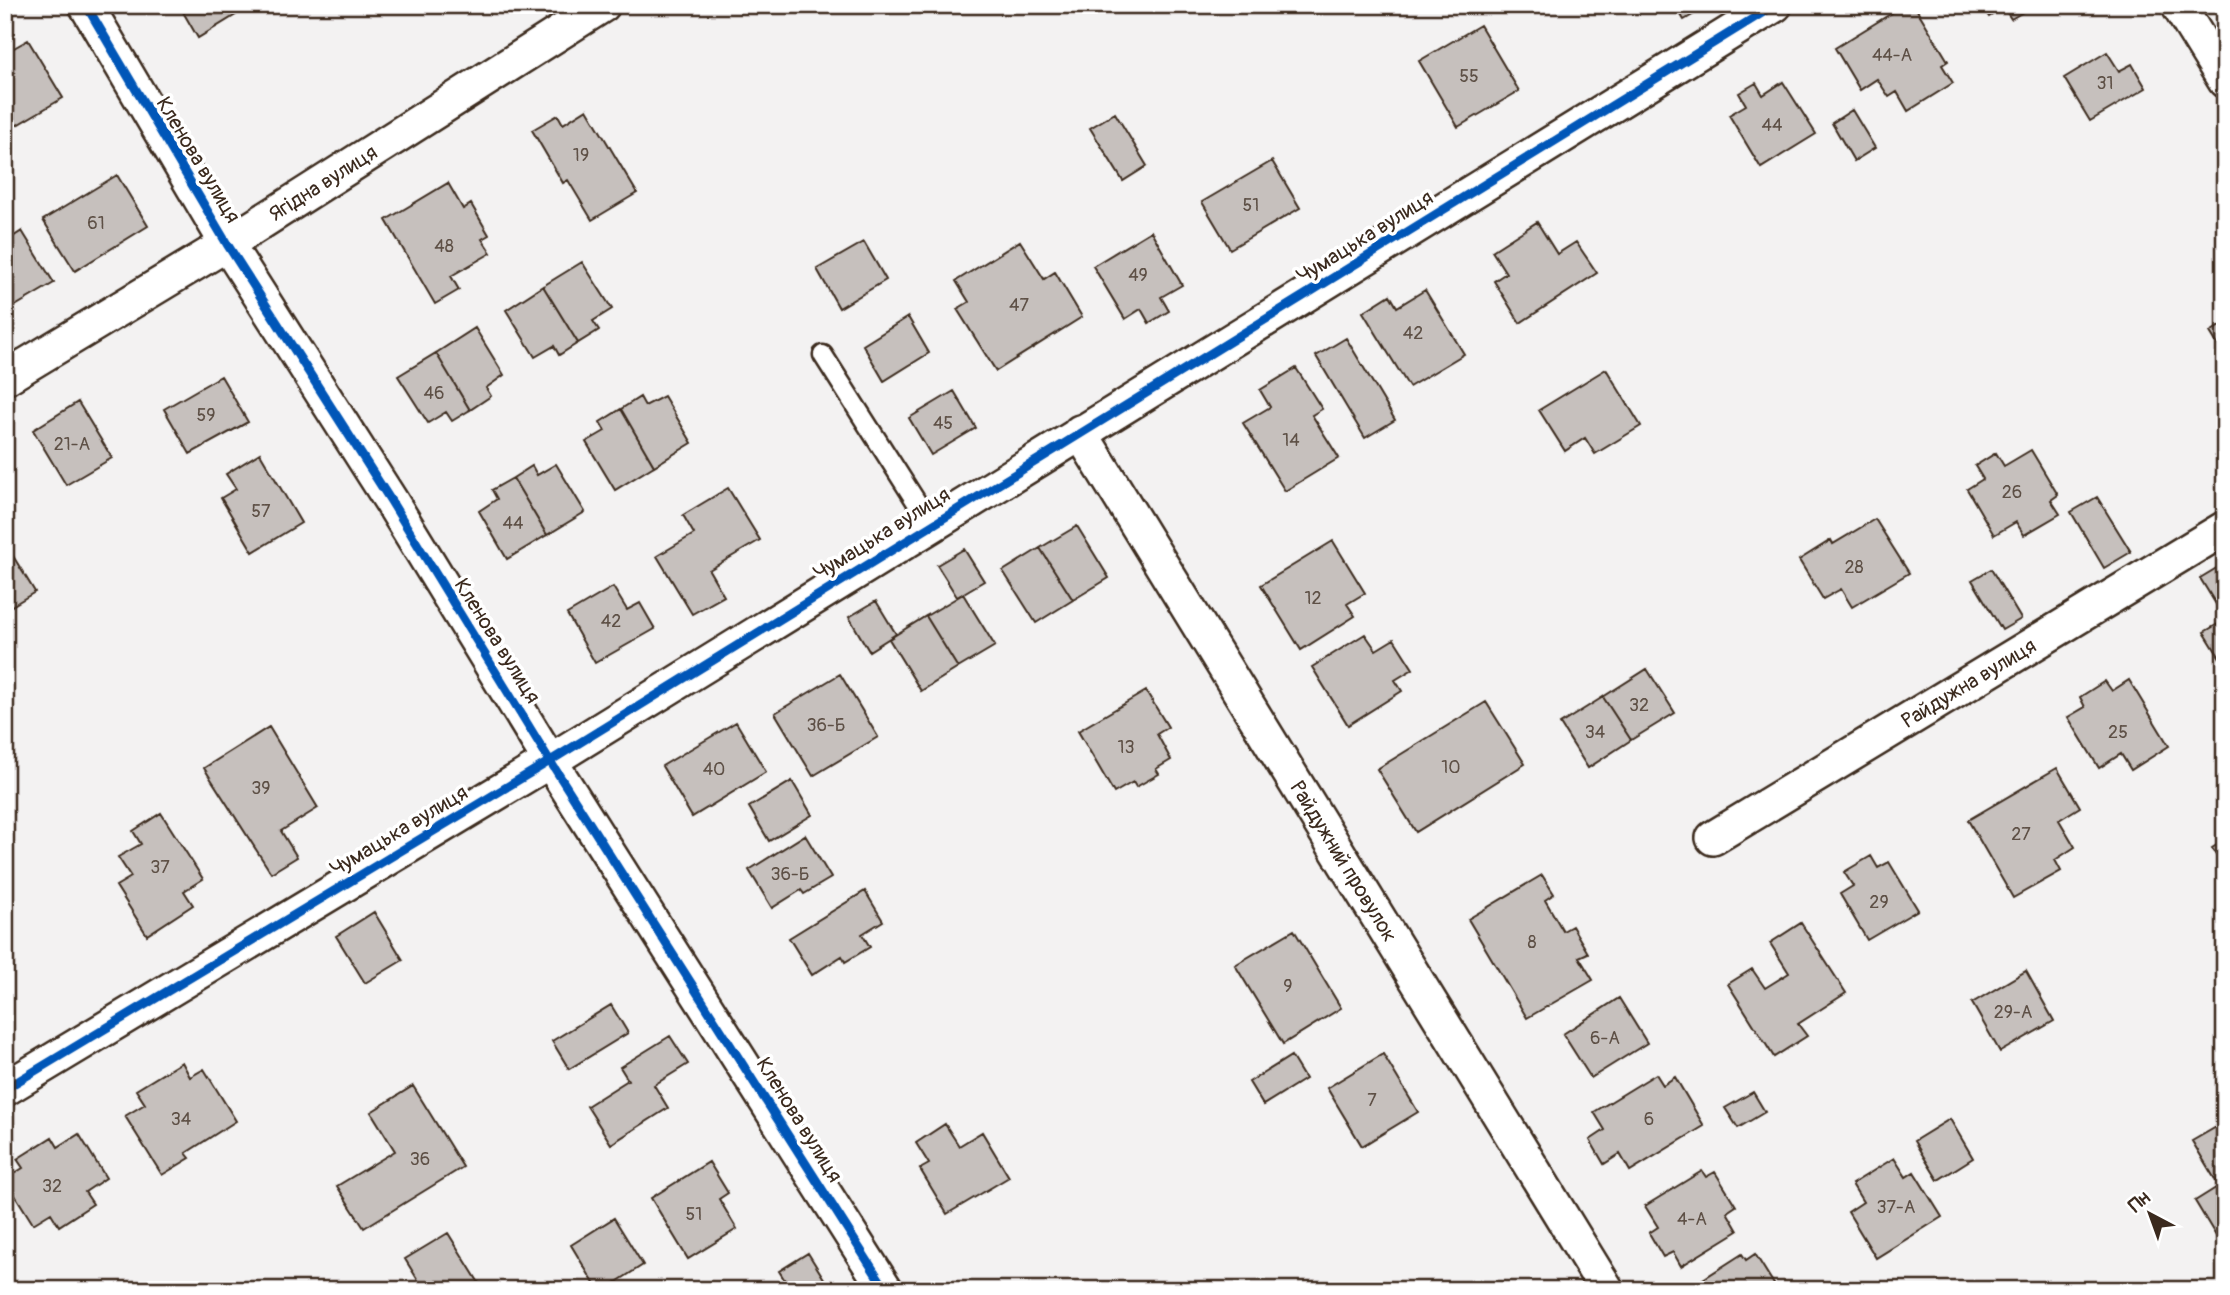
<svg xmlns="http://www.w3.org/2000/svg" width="2230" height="1295" viewBox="0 0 2230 1295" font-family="Pangolin,sans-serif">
	<rect width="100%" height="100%" fill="#f3f2f2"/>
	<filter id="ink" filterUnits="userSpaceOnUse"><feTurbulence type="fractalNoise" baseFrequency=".0143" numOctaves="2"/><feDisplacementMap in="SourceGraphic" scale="14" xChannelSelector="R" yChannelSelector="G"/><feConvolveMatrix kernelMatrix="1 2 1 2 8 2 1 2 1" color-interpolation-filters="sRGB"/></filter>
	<g filter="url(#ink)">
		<path fill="#c6c0bd" stroke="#3b2a1e" stroke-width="2" d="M179 5H252L198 38Z
			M1675 5H1710L1684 20Z
			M1905 5H1914L1948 61 1942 65 1953 83 1908 111 1897 92 1889 97 1877 79 1860 90 1835 48Z
			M1981 5H2035L2011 19 2004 8 1989 17Z
			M1480 25 1519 91 1458 127 1419 61Z
			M28 40 63 98 5 132V53Z
			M2107 52 2119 71 2132 64 2146 88 2090 121 2064 78Z
			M1783 82 1816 134 1761 168 1729 115 1746 105 1739 93 1756 83 1763 95Z
			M587 109 637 193 592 220 568 180 563 183 532 130 558 115 563 124Z
			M1852 110 1875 148 1854 161 1832 123Z
			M1115 113 1147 166 1123 181 1090 128Z
			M1272 161 1300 208 1230 249 1202 202Z
			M117 175 148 226 75 271 43 220Z
			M448 183 463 209 471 204 489 235 482 239 491 253 451 276 459 290 435 304 386 220Z
			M1537 222 1557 254 1576 242 1597 273 1520 323 1494 281 1506 273 1492 251Z
			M22 231 54 283 5 312V242Z
			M1151 231 1182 285 1161 297 1169 311 1149 323 1141 309 1125 319 1093 266Z
			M1020 241 1044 279 1055 272 1082 317 996 371 957 309 969 302 956 281Z
			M864 242 886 280 839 308 817 269Z
			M582 262 612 309 593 321 599 330 578 343 543 286Z
			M543 286 578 343 559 355 554 346 535 357 506 310Z
			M1425 290 1464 354 1409 387 1363 312 1390 295 1397 307Z
			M908 317 929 353 884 381 863 345Z
			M2225 323V357L2210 332Z
			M475 328 504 375 486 388 491 396 470 410 436 353Z
			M1346 338 1395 420 1365 438 1316 356Z
			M436 353 470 410 452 421 446 412 428 423 398 376Z
			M1296 368 1322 409 1312 415 1339 458 1285 491 1243 423 1270 407 1260 390Z
			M1606 369 1641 426 1595 454 1585 438 1565 451 1539 410Z
			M221 376 248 422 190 454 164 409Z
			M954 391 976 428 931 455 909 418Z
			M664 396 692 443 654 466 621 409 640 397 645 406Z
			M78 402 112 458 66 485 33 430Z
			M621 409 654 466 615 490 586 442 605 431 600 422Z
			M2031 450 2058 495 2051 500 2060 514 2024 535 2016 522 1994 535 1967 489 1983 479 1975 466 1996 453 2004 466Z
			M260 453 301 523 253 552 221 498 236 489 226 474Z
			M556 464 585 512 547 535 513 478 532 466 537 475Z
			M513 478 547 535 507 559 479 511 497 499 492 490Z
			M728 488 760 540 709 570 724 596 692 614 657 556 694 534 683 515Z
			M2097 497 2131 552 2104 568 2071 512Z
			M1875 519 1909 573 1852 607 1841 589 1823 599 1799 560 1831 540 1833 544Z
			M1077 526 1109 578 1073 600 1040 548Z
			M1333 541 1365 593 1347 604 1355 616 1301 650 1261 585Z
			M5 543 35 592 5 610Z
			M1040 548 1073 600 1036 623 1003 571Z
			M964 549 984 581 957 597 937 565Z
			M2225 563V619L2200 578Z
			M1991 569 2021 619 2002 630 1972 580Z
			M613 587 627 610 640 603 655 629 595 663 567 614Z
			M963 594 995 646 958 668 926 616Z
			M876 601 896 634 869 651 849 617Z
			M926 616 958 668 921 691 889 639Z
			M2225 620V666L2204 632Z
			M1365 634 1376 650 1394 639 1413 669 1395 680 1402 691 1348 725 1312 667Z
			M1647 669 1675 713 1631 740 1603 697Z
			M840 674 878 737 813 776 775 713Z
			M2129 680 2169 746 2131 770 2121 754 2099 768 2068 717 2085 707 2080 697 2105 681 2112 691Z
			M1146 691 1168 727 1157 734 1171 760 1156 769 1159 774 1136 787 1133 782 1114 793 1078 731Z
			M1603 697 1631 740 1588 768 1560 724Z
			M1486 702 1525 764 1416 832 1377 769Z
			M736 722 766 772 692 817 662 766Z
			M269 727 318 808 281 831 297 857 271 873 204 768Z
			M2057 768 2080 807 2059 820 2075 847 2055 860 2061 871 2013 898 1968 820Z
			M792 781 812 815 769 841 749 807Z
			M161 813 203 879 184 891 193 905 147 935 116 886 131 877 118 857 141 844 133 831Z
			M805 835 831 878 804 894 801 890 772 908 749 870Z
			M2225 840V868L2212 848Z
			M1871 856 1878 868 1889 862 1918 910 1867 940 1840 894 1853 886 1844 872Z
			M1542 875 1554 894 1545 900 1563 931 1572 926 1588 953 1579 957 1593 980 1527 1018 1468 919Z
			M865 891 883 921 862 934 870 947 845 962 842 956 812 975 789 938Z
			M374 912 403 960 365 983 336 936Z
			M1801 923 1846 993 1798 1024 1807 1036 1774 1057 1728 984 1752 969 1765 988 1789 973 1770 943Z
			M1294 930 1341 1008 1283 1044 1235 965Z
			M2026 971 2054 1021 2000 1052 1972 1003Z
			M1619 998 1647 1043 1591 1078 1563 1034Z
			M611 1005 628 1033 569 1069 552 1041Z
			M670 1036 688 1064 654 1085 668 1108 611 1144 587 1106 628 1080 620 1067Z
			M1383 1054 1418 1112 1362 1146 1327 1088Z
			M1291 1056 1305 1079 1263 1105 1249 1082Z
			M182 1062 190 1077 204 1069 236 1121 186 1153 190 1158 162 1175 125 1116 145 1104 136 1090Z
			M1656 1074 1663 1085 1675 1077 1704 1126 1630 1171 1620 1154 1604 1164 1590 1140 1605 1130 1594 1112Z
			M413 1086 463 1167 364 1228 337 1186 395 1151 371 1112Z
			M1753 1092 1765 1112 1738 1128 1725 1108Z
			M1950 1119 1973 1158 1938 1180 1914 1141Z
			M2225 1122V1251L2195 1201 2219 1186 2192 1141Z
			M945 1124 959 1146 982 1132 1009 1177 947 1214 920 1169 929 1164 916 1143Z
			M79 1134 106 1178 85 1192 93 1204 59 1226 51 1213 33 1224 5 1179 23 1168 17 1159 52 1137 58 1147Z
			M1894 1158 1906 1177 1914 1172 1942 1217 1876 1258 1848 1212 1863 1202 1852 1184Z
			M709 1162 728 1193 719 1199 737 1229 688 1259 651 1198Z
			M1702 1171 1706 1177 1715 1172 1736 1206 1727 1212 1738 1231 1681 1266 1673 1252 1663 1257 1649 1233 1658 1227 1645 1206Z
			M614 1218 643 1265 604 1290H598L571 1245Z
			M448 1233 479 1283 468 1290H424L405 1259Z
			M808 1253 831 1290H791L779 1271Z
			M1742 1254 1746 1260 1755 1254 1777 1289 1686 1290Z"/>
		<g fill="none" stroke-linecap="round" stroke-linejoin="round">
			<g stroke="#3b2a1e" stroke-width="23">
				<path id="lane" d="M823 355 931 525"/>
			</g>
			<g stroke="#3b2a1e" stroke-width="38">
				<g id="street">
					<path d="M86 5 227 244 391 501 550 761 886 1290"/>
					<path d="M2178 5 2225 81"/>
					<path id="s1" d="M5 378 227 244 603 5"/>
					<path id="s2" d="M1080 432 1607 1290"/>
					<path id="s3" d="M1713 838 2225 528"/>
					<path d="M5 1089 550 761 1775 5"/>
				</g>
			</g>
			<use href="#lane" stroke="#fff" stroke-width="18"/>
			<use href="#street" stroke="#fff" stroke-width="33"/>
			<g stroke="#fff" stroke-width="13">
				<path id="cycleway" d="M86 5 227 244 391 501 550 761 886 1290
					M5 1089 550 761 1775 5"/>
			</g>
			<use href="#cycleway" stroke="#0057b8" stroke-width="9"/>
		</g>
	</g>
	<g text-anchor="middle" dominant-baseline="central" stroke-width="7" stroke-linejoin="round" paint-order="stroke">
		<g font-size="18" fill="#5e5046">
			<text x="1892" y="55">44-А</text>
			<text x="1469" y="76">55</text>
			<text x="2105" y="83">31</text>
			<text x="1772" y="125">44</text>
			<text x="581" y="155">19</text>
			<text x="1251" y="205">51</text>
			<text x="96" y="223">61</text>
			<text x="444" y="246">48</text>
			<text x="1138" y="275">49</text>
			<text x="1019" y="305">47</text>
			<text x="1413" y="333">42</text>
			<text x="434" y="393">46</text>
			<text x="206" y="415">59</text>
			<text x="943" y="423">45</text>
			<text x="1291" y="440">14</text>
			<text x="72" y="444">21-А</text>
			<text x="2012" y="492">26</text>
			<text x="261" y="511">57</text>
			<text x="513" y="523">44</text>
			<text x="1854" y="567">28</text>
			<text x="1313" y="598">12</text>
			<text x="611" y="621">42</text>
			<text x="1639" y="705">32</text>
			<text x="826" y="725">36-Б</text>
			<text x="1595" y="732">34</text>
			<text x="2118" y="732">25</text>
			<text x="1126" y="747">13</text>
			<text x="1451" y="767">10</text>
			<text x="714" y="769">40</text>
			<text x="261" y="788">39</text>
			<text x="2021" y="834">27</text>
			<text x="160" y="867">37</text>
			<text x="790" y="874">36-Б</text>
			<text x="1879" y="902">29</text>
			<text x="1532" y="942">8</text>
			<text x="1288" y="986">9</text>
			<text x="2013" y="1012">29-А</text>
			<text x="1605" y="1038">6-А</text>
			<text x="1372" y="1100">7</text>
			<text x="181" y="1119">34</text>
			<text x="1649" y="1119">6</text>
			<text x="420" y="1159">36</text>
			<text x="52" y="1186">32</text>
			<text x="1896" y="1207">37-А</text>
			<text x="694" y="1214">51</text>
			<text x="1692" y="1219">4-А</text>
		</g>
		<g font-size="21" fill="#3b2a1e" stroke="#fff">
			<text transform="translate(198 160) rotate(59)">Кленова вулиця</text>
			<text stroke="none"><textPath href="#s1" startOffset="373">Ягідна вулиця</textPath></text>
			<text transform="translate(1365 237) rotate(-32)">Чумацька вулиця</text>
			<text transform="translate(882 534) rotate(-32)">Чумацька вулиця</text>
			<text transform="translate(497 641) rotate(58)">Кленова вулиця</text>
			<text stroke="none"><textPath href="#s3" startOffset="299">Райдужна вулиця</textPath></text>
			<text transform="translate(399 831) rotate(-31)">Чумацька вулиця</text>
			<text stroke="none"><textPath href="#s2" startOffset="504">Райдужний провулок</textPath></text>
			<text transform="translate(799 1120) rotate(58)">Кленова вулиця</text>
		</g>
	</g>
	<rect width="2230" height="1295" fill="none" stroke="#fff" stroke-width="28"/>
	<rect x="14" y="14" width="2202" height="1267" fill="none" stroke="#3b2a1e" stroke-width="2.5" filter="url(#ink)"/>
	<g transform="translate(2150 1214) rotate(319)" stroke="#ffffff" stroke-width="5" paint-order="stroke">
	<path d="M0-5L12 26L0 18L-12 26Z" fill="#3b2a1e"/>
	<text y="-10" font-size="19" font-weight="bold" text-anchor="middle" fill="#3b2a1e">Пн</text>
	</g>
</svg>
